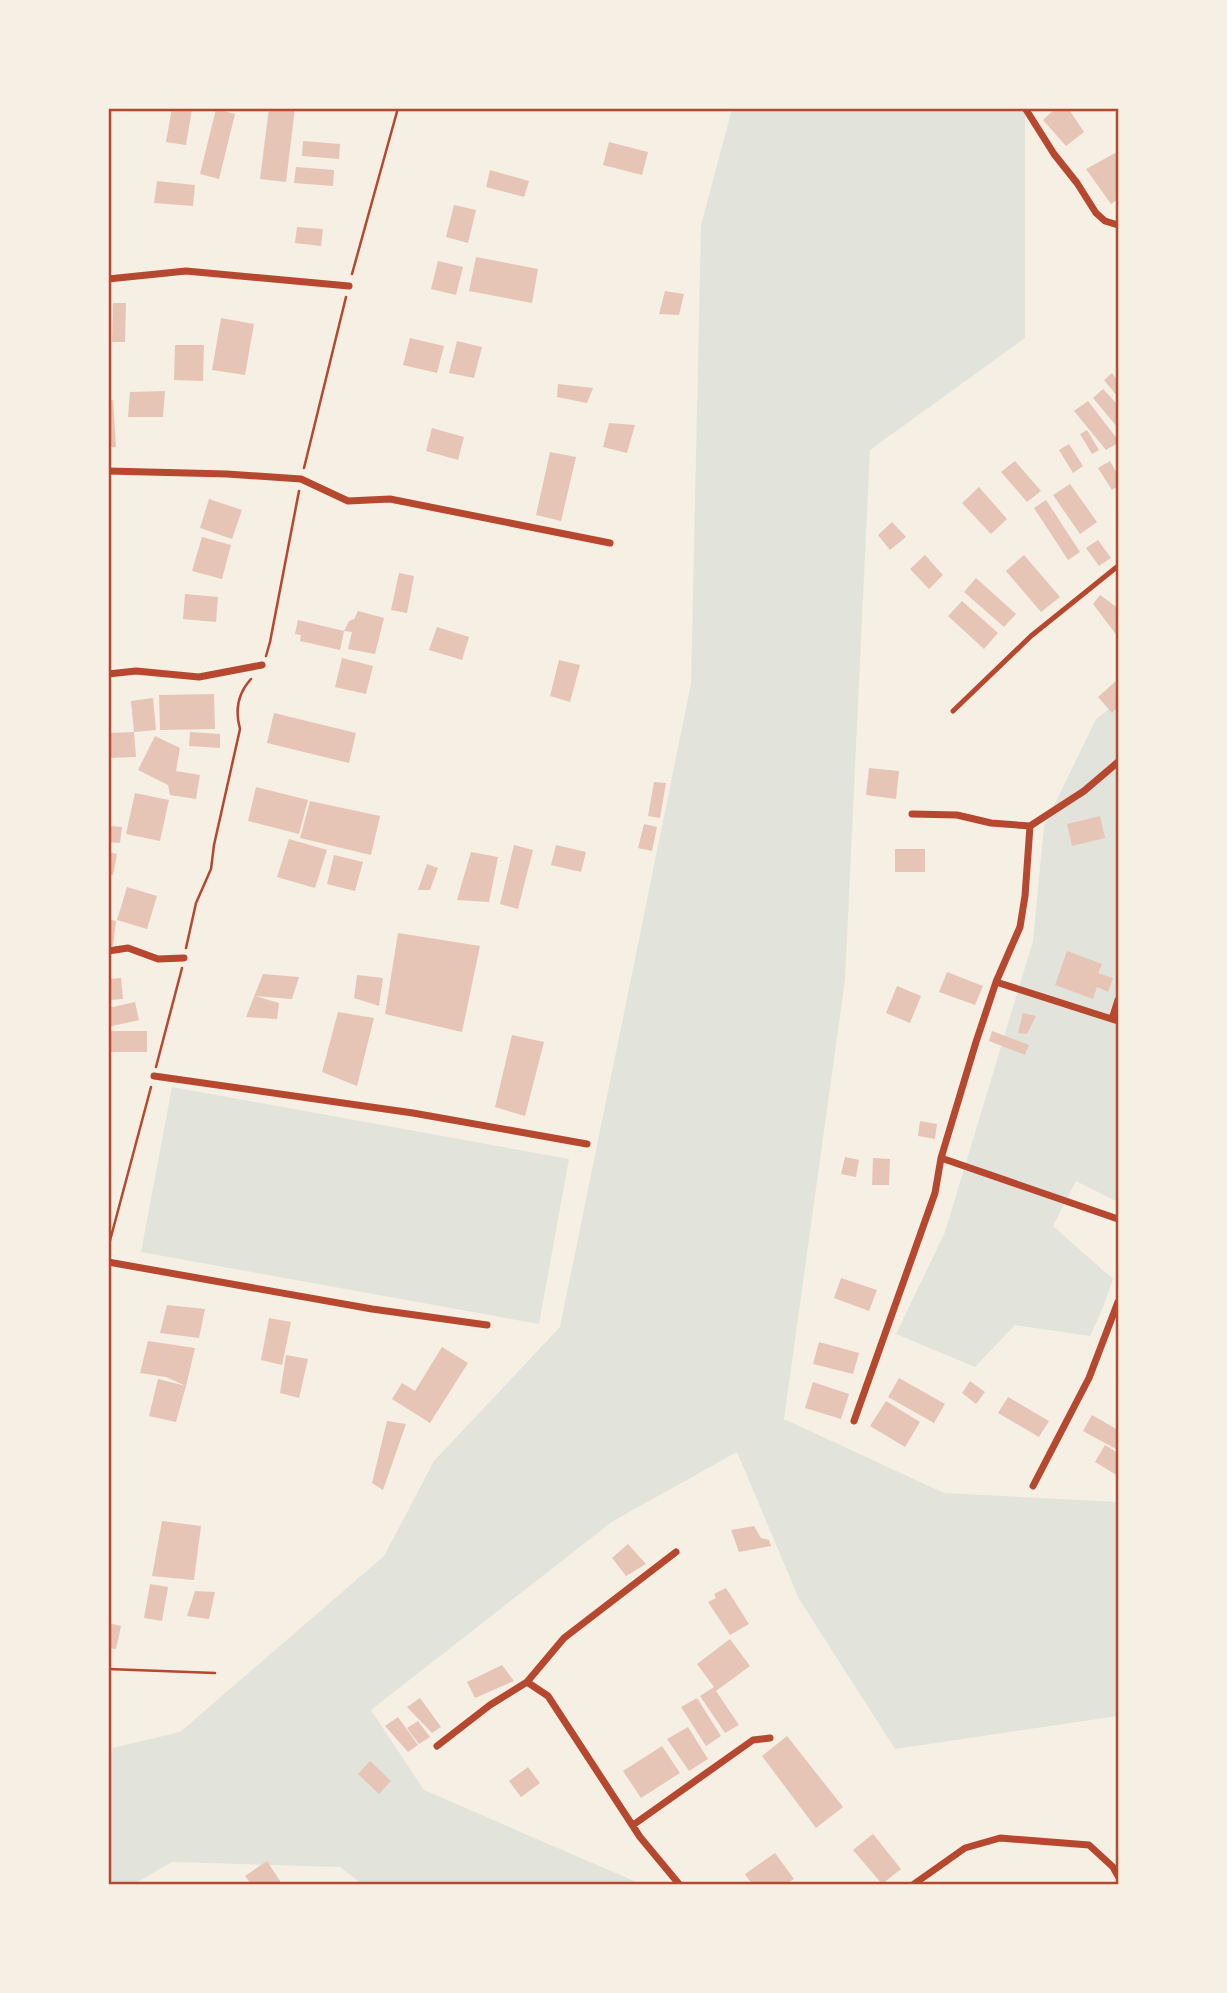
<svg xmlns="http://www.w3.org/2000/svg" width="1227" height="1993" viewBox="0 0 1227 1993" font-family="'Zilla Slab',serif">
	<rect width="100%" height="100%" fill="#f6efe4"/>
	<path fill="#e2e4dc" d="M732 109H1025V338L870 450 845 980 784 1419 944 1493 1118 1502V1716L895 1749 799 1599 737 1452 613 1521 371 1710 424 1790 641 1884H362L340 1867 172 1862 134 1884H109L108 1749 180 1732 384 1556 434 1461 560 1327 691 684 701 225Z
		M1118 702V1202L1076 1181 1053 1226 1113 1279 1102 1310 1090 1336 1015 1325 975 1367 896 1334 945 1232 1033 941 1044 826 1096 719Z
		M172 1087 569 1159 539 1324 141 1252Z"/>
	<path fill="#e6c5b7" d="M172 108 192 109 186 145 166 142Z
		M269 108H295L286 182 260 179Z
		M1056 108H1068L1084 132 1066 146 1043 120Z
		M216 109 235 114 219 179 200 174Z
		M303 141 340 144 339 159 302 156Z
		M609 142 648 152 642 175 603 165Z
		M1117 152 1118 199 1111 204 1086 169Z
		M296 167 334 170 333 186 294 183Z
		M490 170 529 181 524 197 486 187Z
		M157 181 195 185 193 206 154 203Z
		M454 205 476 210 468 243 446 237Z
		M297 227 323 229 321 246 295 243Z
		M476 257 538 269 532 303 469 291Z
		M438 261 463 267 456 295 431 289Z
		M665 291 684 294 679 315 659 314Z
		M113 303H126L125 342H112Z
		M221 318 254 324 245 375 212 370Z
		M410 338 444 346 437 373 403 365Z
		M457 341 482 347 474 378 449 373Z
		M175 345H204L203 381 174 380Z
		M1112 373 1118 381 1117 396 1104 380Z
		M558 384 593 388 587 403 557 397Z
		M1103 389 1118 405V428L1093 398Z
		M165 391 163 417H128L130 392Z
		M113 400 116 447H108V401Z
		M1088 401 1118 440V443L1106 450 1074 411Z
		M609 423 635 425 627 453 603 447Z
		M432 428 464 437 458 460 426 451Z
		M1087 430 1099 450 1092 454 1080 434Z
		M1069 444 1083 466 1073 473 1059 450Z
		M550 452 576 457 561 521 536 515Z
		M1015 461 1041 491 1027 502 1001 472Z
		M1110 461 1118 475V486L1112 490 1098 468Z
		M1070 484 1097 522 1080 534 1053 495Z
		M979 487 1007 519 991 534 962 503Z
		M209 499 242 510 232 539 200 528Z
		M1046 500 1080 552 1068 560 1034 508Z
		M892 522 906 537 890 550 878 535Z
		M202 537 231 545 222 579 192 571Z
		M1098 540 1111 558 1099 566 1086 548Z
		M925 555 943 575 929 589 910 569Z
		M1024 555 1060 597 1041 612 1006 571Z
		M399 573 414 576 407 613 391 610Z
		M976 578 1016 614 1004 627 964 592Z
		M185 594 218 597 216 622 183 619Z
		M1100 595 1118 608V637L1093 604Z
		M962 601 998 633 984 649 948 616Z
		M358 611 384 618 375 654 348 649 352 632 344 631 340 650 300 641 301 635 295 634 298 620 344 631 349 621 354 619Z
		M437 627 469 637 462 660 429 650Z
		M342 658 373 666 366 694 335 687Z
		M559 660 580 665 570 702 550 696Z
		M1116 681 1118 684V707L1112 713 1098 697Z
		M214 694 215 729 160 730 159 695Z
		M153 698 156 730 134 732 131 701Z
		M274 713 356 733 349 763 267 743Z
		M134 732 136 757 108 758V733Z
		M190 732 220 734V748L189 746Z
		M155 736 180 748 176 771 200 775 196 799 170 795 168 785 138 770Z
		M869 768 899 771 896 799 866 795Z
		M654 782 666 783 660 818 648 816Z
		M256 787 308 800 299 834 248 821Z
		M135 793 169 800 160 841 126 834Z
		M310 801 380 816 371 855 300 838Z
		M1100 816 1105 838 1072 846 1067 824Z
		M644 824 657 827 652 851 638 848Z
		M108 826 122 827 120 843 108 842Z
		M289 839 327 850 315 888 277 877Z
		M514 845 533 850 518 909 500 904Z
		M556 845 586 852 581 872 551 865Z
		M895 849H925V872H895Z
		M108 852 117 854 113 875 108 874Z
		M471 852 498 857 489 902 457 900Z
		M334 855 363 862 355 891 327 884Z
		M427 864 438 868 430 890H418Z
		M127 887 157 896 147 929 117 920Z
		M108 919 116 921 113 946H108Z
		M398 933 480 946 462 1032 385 1014Z
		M1067 951 1102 964 1098 973 1113 978 1108 992 1097 987 1093 999 1055 985Z
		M947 972 983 986 975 1005 939 992Z
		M263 974 299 977 292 999 255 996 279 1003 277 1019 246 1017Z
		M357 975 383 978 379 1006 354 998Z
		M121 978 123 999 109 1000 108 979Z
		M897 986 921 996 910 1023 886 1013Z
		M135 1002 139 1020 108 1027V1008Z
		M338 1012 374 1018 357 1086 322 1072Z
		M1023 1013 1036 1016 1027 1034 1018 1033Z
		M108 1031H147V1052H108Z
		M992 1031 1029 1045 1025 1055 989 1041Z
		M512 1035 544 1042 525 1116 495 1107Z
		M920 1121 937 1124 935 1139 918 1136Z
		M845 1157 859 1160 856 1177 841 1174Z
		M873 1158 890 1159 889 1185H872Z
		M841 1278 877 1290 869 1311 834 1298Z
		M167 1305 205 1309 199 1338 160 1333Z
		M269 1318 291 1322 282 1365 261 1360Z
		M148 1341 195 1348 186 1386 166 1377 140 1373Z
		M819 1342 859 1353 853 1374 813 1364Z
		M442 1347 468 1363 430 1423 392 1399 402 1383 415 1391Z
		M286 1355 308 1359 299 1398 280 1393Z
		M899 1378 945 1404 934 1423 888 1397Z
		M158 1379 186 1386 176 1422 149 1416Z
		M970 1381 985 1392 976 1404 962 1393Z
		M813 1382 849 1394 841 1419 805 1408Z
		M1008 1397 1049 1421 1039 1437 998 1413Z
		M886 1401 920 1422 905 1447 870 1426Z
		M1092 1415 1118 1430V1444L1116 1449 1083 1431Z
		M387 1421 406 1424 383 1490 372 1483Z
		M1105 1445 1118 1453V1476L1095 1462Z
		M162 1521 201 1526 194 1580 152 1576Z
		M754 1526 761 1538 769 1540 771 1546 739 1552 731 1530Z
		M628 1544 646 1564 626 1576 612 1558Z
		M150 1584 168 1587 162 1621 144 1618Z
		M726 1588 749 1624 730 1635 708 1602 716 1598 714 1594Z
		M195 1591 215 1592 209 1619 187 1616Z
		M108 1623 121 1626 116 1649 108 1648Z
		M730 1639 750 1666 716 1691 739 1725 725 1733 700 1696 714 1687 697 1664Z
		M502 1665 514 1681 475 1698 467 1682Z
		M420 1698 441 1727 432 1733 407 1707Z
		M697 1698 721 1736 706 1746 681 1707Z
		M398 1717 418 1745 408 1752 385 1726Z
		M418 1721 430 1737 419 1744 407 1728Z
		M688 1727 708 1759 689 1771 667 1739Z
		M787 1736 843 1807 816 1828 762 1756Z
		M662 1746 680 1773 641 1798 623 1771Z
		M370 1761 391 1781 379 1794 358 1774Z
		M528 1767 540 1783 521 1797 509 1781Z
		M873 1834 901 1869 882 1884 853 1850Z
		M775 1853 794 1879 786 1884H752L745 1874Z
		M267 1861 282 1884H251L245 1876Z"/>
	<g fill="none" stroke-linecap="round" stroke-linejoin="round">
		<path stroke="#b5482f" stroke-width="2.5" d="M352 274 398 108
			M304 468 346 297
			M266 656 270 642 299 491
			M186 948 196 903 211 869 214 845 240 729C235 711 238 693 251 679
			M156 1067 182 968
			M108 1248 151 1087
			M108 1669 215 1673"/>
		<path stroke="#b5482f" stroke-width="5" d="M953 711 1031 636 1118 566"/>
		<path stroke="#b5482f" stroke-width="7" d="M1025 108 1054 154 1077 183 1096 213 1105 221 1118 225
			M108 279 186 271 349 286
			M108 471 227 474 301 479 348 501 390 499 610 543
			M108 674 136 671 199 677 262 665
			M912 814 957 815 991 823 1030 826 1084 791 1118 762
			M108 951 128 948 158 959 184 958
			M996 982 1118 1021
			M1112 1019 1118 1000
			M154 1076 413 1113 587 1144
			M941 1158 1118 1219
			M108 1262 372 1309 487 1325
			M854 1421 935 1193 941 1158 976 1042 996 982 1020 927 1025 896 1030 826
			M1033 1486 1089 1378 1118 1302
			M527 1682 564 1638 676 1552
			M437 1746 490 1705 527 1682 548 1696 640 1837 679 1884
			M633 1825 753 1740 770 1738
			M914 1884 965 1848 1000 1838 1089 1845 1113 1867 1118 1876"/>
	</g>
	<rect width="1227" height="1993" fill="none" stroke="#f6efe4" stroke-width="220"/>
	<rect x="110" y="110" width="1007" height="1773" fill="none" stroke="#b5482f" stroke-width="2.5"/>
</svg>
